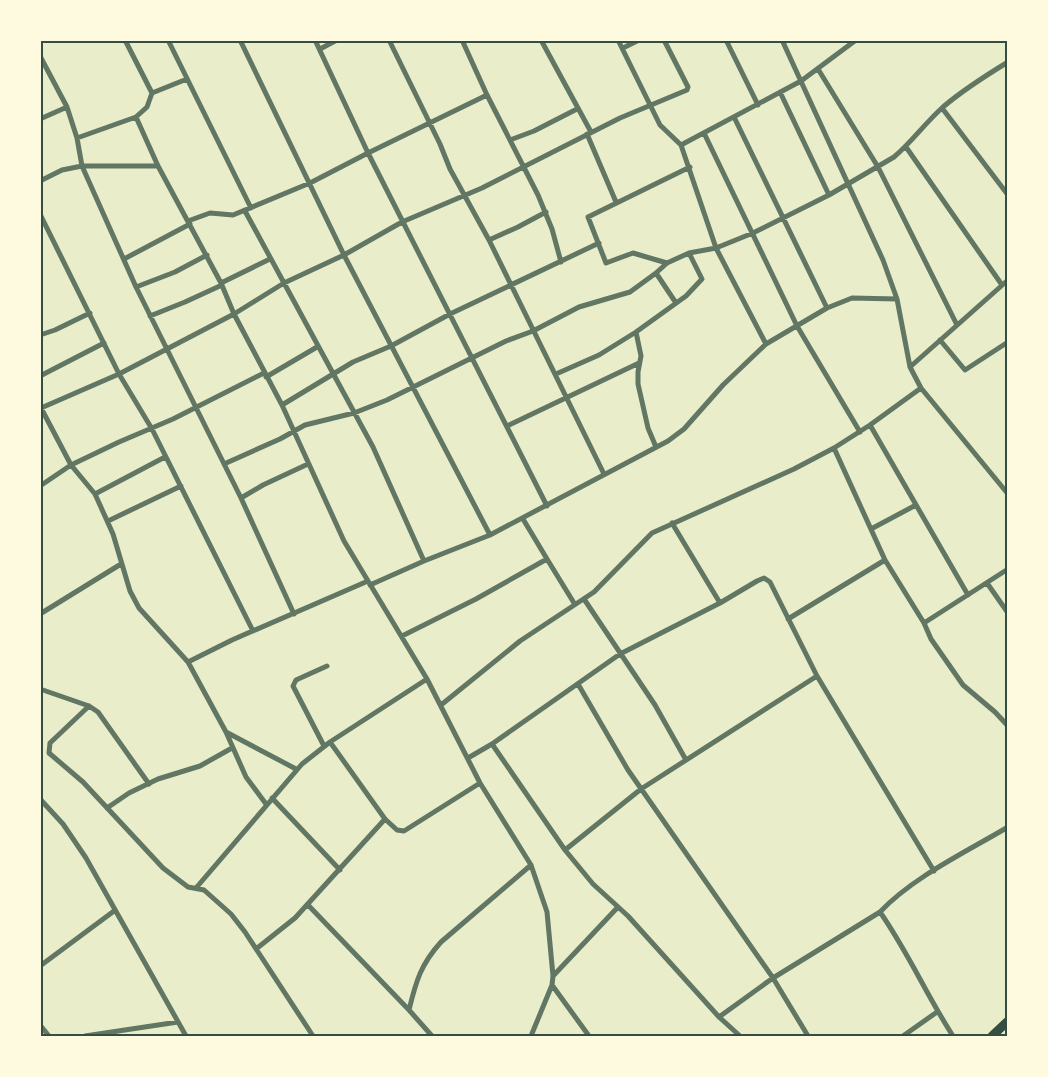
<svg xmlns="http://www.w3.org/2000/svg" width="1048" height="1077" viewBox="0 0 1048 1077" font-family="Quicksand,sans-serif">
	<rect width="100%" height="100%" fill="#e9edc9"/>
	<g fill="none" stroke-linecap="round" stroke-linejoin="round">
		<path stroke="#617663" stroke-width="5" d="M125 40 152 93
			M168 40 251 208
			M240 40 344 255 490 535
			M315 40 368 153 547 506
			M389 40 440 144 450 169 489 240 604 474
			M462 40 487 95 538 195 552 229 561 262
			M541 40 591 132
			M618 40 660 125 681 145 716 248 766 344
			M726 40 758 105
			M782 40 883 260 897 299 910 367 921 388 1008 494
			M623 48 639 40
			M320 49 337 40
			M40 56 67 107 77 138 82 166 136 287 241 498 294 614
			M818 69 878 167 957 325
			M780 92 829 195
			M942 108 1008 195
			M136 117 158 166 221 283 234 314 282 405 344 541 427 679 480 783 531 865 547 912 553 976 552 985 531 1036
			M734 117 827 308
			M40 119 67 107
			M704 133 797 326 860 432
			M587 134 616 202
			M77 138 136 117 147 107 152 93 187 79
			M510 140 534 131 577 109
			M681 145 801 81 856 40
			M906 147 1002 285
			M40 181 62 170 82 166H158
			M245 211 373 447 424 561
			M40 214 119 374 152 429 253 631
			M188 221 210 213 233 215 310 183 368 153 487 95
			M489 240 518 227 546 212
			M124 259 190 224
			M667 263 633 253 606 263 588 217 690 167
			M656 273 676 303
			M221 283 270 259
			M136 287 175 272 207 255
			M150 316 185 302 222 285
			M636 332 641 356 638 372V384L648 428 656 447
			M40 335 55 330 90 313
			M940 340 965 370 1008 342
			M910 367 1008 280
			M556 374 599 355 636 332 686 296 702 279 689 253
			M40 376 104 343
			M266 377 317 347
			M282 405 353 362 391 346 450 314 599 243
			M40 406 71 465 95 494 113 534 130 591 139 608 188 662 226 732 246 777 266 804
			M41 408 119 374 234 314 284 283 344 255 402 222 482 188 620 118 687 90 688 87 664 40
			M870 425 968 595
			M507 426 639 363
			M834 448 885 560 924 623 931 639 963 685 995 712 1008 726
			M224 464 280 439 305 425 354 413 387 400 506 341 533 331 579 307 630 292 656 273 667 263 689 253 716 248 753 233 829 195 894 157C912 142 925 123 943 107 963 90 985 76 1008 62
			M40 486 71 465 119 442 173 419 264 373
			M95 494 165 457
			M241 498 263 485 308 464
			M108 521 181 486
			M672 523 720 603
			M871 529 916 505
			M547 559 574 603
			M987 583 1008 613
			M370 585 424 561 490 535 668 441 684 429 723 385 766 344 827 308 852 298 897 299
			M584 599 655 705 686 760
			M40 614 121 564
			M788 619 885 560
			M924 623 1008 569
			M402 636 476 599 547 559 523 519
			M188 662 232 640 368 581
			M578 684 628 770 773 978 808 1036
			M40 689 89 706 98 712 149 784
			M441 705 520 641 594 592 652 533 794 469 834 448 870 425 921 388
			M89 706 50 743 49 753 83 782 163 868 188 887 204 890 231 914 245 932 313 1036
			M226 732 296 769
			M492 744 565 850 593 884 628 916 719 1017 740 1036
			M324 746 293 686 296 680 327 666
			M468 758 492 744 620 654 720 603 757 581 764 578 770 582 817 676 934 871
			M272 798 340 870
			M40 799 63 824 86 858 186 1036
			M107 808 129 793 158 779 200 766 232 748
			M385 819 397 830 404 831 480 783
			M565 850 641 789 817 676
			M196 888 302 764 330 742 427 679
			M308 905 409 1010 432 1036
			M880 912C908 952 927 996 953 1036
			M256 949 295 918 385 819 330 742
			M40 966 114 911
			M553 976 618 907
			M552 985 589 1036
			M409 1010C416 981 421 964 441 942L531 865
			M719 1017 773 978 880 912C913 877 966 852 1008 827
			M40 1025 49 1036
			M85 1036 178 1022
			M903 1036 937 1012"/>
		<path stroke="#344e41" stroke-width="9" d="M992 1036 1008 1021"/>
	</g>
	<rect width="1048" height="1077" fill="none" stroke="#fefae0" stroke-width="84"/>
	<rect x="42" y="42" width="964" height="993" fill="none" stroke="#344e41" stroke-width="2"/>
</svg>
